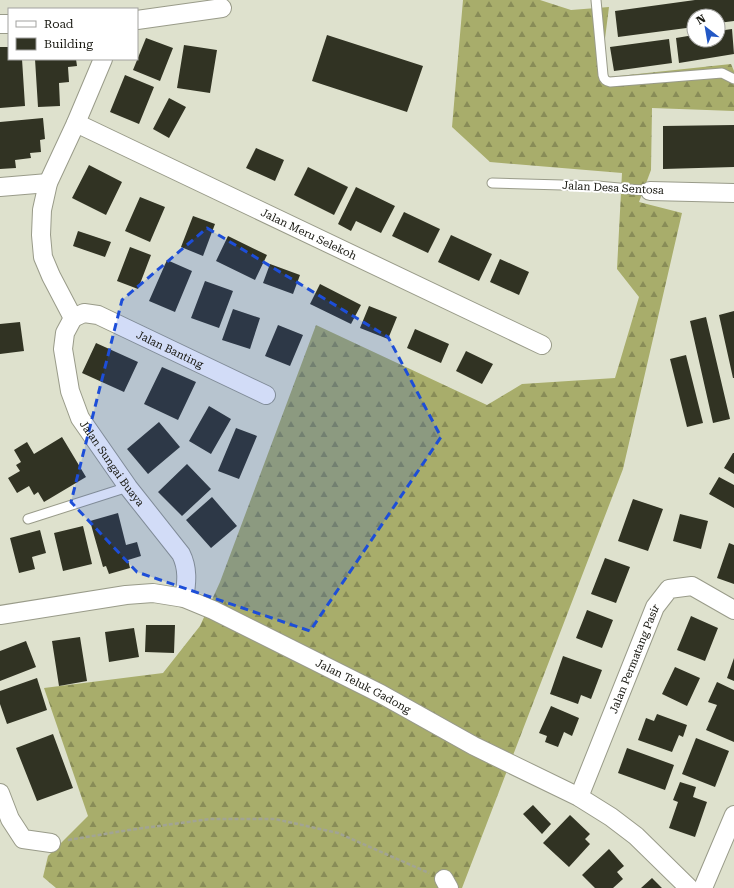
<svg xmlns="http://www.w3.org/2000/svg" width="734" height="888" viewBox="0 0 734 888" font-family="'Roboto Serif',serif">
	<defs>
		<pattern id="forest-firs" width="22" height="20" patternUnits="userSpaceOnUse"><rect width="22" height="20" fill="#a8ad6b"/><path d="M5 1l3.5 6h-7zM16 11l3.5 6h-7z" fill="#888c57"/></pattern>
	</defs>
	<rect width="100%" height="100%" fill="#dee1cd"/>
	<path fill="url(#forest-firs)" d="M463 0H540L571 10 609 7 600 78 731 64 734 71V111L652 108 651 170 639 202 682 213 623 469 462 888H56L43 877 48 856 88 816 44 688 163 673 200 626 220 582 316 325 487 405 522 384 615 378 639 297 617 269 622 173 490 162 452 127Z"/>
	<path fill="#313323" d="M695 0H734V21L718 23V16H694V27L618 37 615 11Z
		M732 29 734 54 679 63 676 38 694 35V40H718V31Z
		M327 35 423 66 407 112 312 81Z
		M146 38 173 48 160 81 133 70Z
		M669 39 672 63 614 71 610 47Z
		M184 45 217 50 210 93 177 88Z
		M0 47H9V59H22L25 106 0 108Z
		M35 59H76L77 66 68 67 69 82 59 83 60 106 38 107Z
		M125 75 154 87 139 124 110 112Z
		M169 98 186 107 169 138 153 129Z
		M43 118 45 139 40 140 41 152 30 153 31 158 15 160 16 168 0 169V122Z
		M734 125V167L663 169V126Z
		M256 148 284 160 275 181 246 168Z
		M89 165 122 182 106 215 72 198Z
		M308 167 348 187 334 215 294 195Z
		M356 187 395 206 381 233 356 221 351 231 338 224Z
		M140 197 165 207 150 242 125 231Z
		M404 212 440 229 428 253 392 236Z
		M193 216 215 224 203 256 181 247Z
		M78 231 111 242 105 257 73 246Z
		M451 235 492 254 479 281 438 262Z
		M228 236 267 255 255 280 216 261Z
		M130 247 151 255 138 289 117 281Z
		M500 259 529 272 519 295 490 282Z
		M167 260 192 271 175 312 149 301Z
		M270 264 300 275 293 294 263 283Z
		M205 281 233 291 219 328 191 318Z
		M320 284 361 305 351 324 310 304Z
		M369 306 397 317 388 339 360 328Z
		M233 309 260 318 250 349 222 340Z
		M734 311V378H733L719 315Z
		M706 317 730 419 713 423 690 321Z
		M20 322 24 351 0 354V324Z
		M278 325 303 335 290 366 265 356Z
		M415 329 449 344 441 363 407 348Z
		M96 343 138 362 124 392 82 373Z
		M466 351 493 364 482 384 456 371Z
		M686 355 703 423 687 427 670 359Z
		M162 367 196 382 178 420 144 404Z
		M209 406 231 419 211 454 189 441Z
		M159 422 180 447 148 474 127 449Z
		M236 428 257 436 239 479 218 471Z
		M62 437 86 477 44 502 38 492 34 495 29 486 17 493 8 478 20 471 16 465 21 462 14 450 27 442 34 454Z
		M733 453H734V474L724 468Z
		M187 464 211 489 182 516 158 492Z
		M719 477 734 485V508L709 494Z
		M212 497 237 526 211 548 186 520Z
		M633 499 663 509 648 551 618 541Z
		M118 513 126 545 137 542 141 556 128 560 130 568 109 574 106 566 103 567 90 521Z
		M680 514 708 521 701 549 673 541Z
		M83 526 92 564 63 571 54 533Z
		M40 530 46 553 32 557 35 569 19 573 10 538Z
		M729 543 734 545V584L717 578Z
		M605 558 630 567 616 603 591 594Z
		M587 610 613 620 602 648 576 638Z
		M691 616 718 628 705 661 677 650Z
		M146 625H175L174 653 145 652Z
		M134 628 139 657 109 662 105 632Z
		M80 637 87 681 59 686 52 641Z
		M26 641 36 667 0 681V651Z
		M563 656 602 670 591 699 581 695 578 704 550 694Z
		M734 658V681L727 678Z
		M675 667 700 678 687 706 662 694Z
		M37 678 47 710 7 724 0 704V691Z
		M717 682 734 690V742L706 730 717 705 708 702Z
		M551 706 579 718 572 736 564 732 558 747 545 742 547 736 539 733Z
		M657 714 687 725 683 737 679 735 672 752 638 740 646 718 654 721Z
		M53 734 73 788 37 801 16 748Z
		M696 738 729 751 715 787 682 774Z
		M627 748 674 765 665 790 618 773Z
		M680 782 696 787 693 797 707 802 695 837 669 828 678 802 673 800Z
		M533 805 551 824 542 834 523 814Z
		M570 815 590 834 585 839 590 844 569 867 543 843Z
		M609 849 624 866 617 872 623 879 613 888H595L582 875Z
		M652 878 662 888H641Z"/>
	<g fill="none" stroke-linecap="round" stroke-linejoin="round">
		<g stroke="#999b89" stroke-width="11">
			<path id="lane" d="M596 0 603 75C604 80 606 81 610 82L722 73 734 79
				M492 183 598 186 650 191
				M28 519 128 487"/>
		</g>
		<g stroke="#999b89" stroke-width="20">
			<g id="street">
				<path d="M137 20 222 8"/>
				<path d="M0 24H9"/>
				<path id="s1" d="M76 123 542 345"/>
				<path d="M0 187 48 183"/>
				<path d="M650 191 734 193"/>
				<path id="s2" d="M73 318 65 333 63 349 70 391 80 418 128 487 181 554C188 568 187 582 184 598"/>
				<path d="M73 318 51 276 43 257 41 235 42 210 48 183 76 123 103 59"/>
				<path id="s3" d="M73 318 84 313 98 315 266 395"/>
				<path id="s4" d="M0 615 126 595 153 593 184 598 213 610 381 694 474 746 579 797 611 817 636 836 689 888"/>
				<path d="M0 793 10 819 23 839 51 843"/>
				<path id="s5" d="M579 797 655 607 669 589 692 586 734 610"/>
				<path d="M444 879 449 888"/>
				<path d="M703 888 734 815"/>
			</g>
		</g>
		<path stroke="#a2a494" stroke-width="2.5" stroke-dasharray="4 2" stroke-linecap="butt" d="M68 840 129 830 210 819H275L338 833 429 873"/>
		<use href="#lane" stroke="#fff" stroke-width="9"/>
		<use href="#street" stroke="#fff" stroke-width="18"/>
	</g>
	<path fill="#1d4ed8" fill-opacity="0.2" stroke="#1d4ed8" stroke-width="3" stroke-dasharray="8 5" stroke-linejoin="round" d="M207 228 388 337 441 437 310 631 137 572 71 502 122 300Z"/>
	<g text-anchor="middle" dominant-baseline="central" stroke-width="4" stroke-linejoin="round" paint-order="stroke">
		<g font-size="11" fill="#171710" stroke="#fff">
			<text transform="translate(613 188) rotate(3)">Jalan Desa Sentosa</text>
			<text stroke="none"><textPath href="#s1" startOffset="258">Jalan Meru Selekoh</textPath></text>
			<text stroke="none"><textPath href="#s3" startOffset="106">Jalan Banting</textPath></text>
			<text stroke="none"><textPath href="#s2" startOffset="160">Jalan Sungai Buaya</textPath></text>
			<text stroke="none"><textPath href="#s5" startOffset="149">Jalan Permatang Pasir</textPath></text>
			<text stroke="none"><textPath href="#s4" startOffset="386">Jalan Teluk Gadong</textPath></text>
		</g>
	</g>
	<rect x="8" y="8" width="130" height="52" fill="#ffffff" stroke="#a2a29f"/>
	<rect x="16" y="21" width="20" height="6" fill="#ffffff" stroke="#a2a29f"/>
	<text x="44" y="28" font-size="12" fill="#171710">Road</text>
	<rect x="16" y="38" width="20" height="12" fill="#313323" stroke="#a2a29f"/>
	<text x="44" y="48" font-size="12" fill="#171710">Building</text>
	<g transform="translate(706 28) rotate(329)"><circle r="19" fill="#ffffff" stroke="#a2a29f"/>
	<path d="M0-3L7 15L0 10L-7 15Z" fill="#2358c5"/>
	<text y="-6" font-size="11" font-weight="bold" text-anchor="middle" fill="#171710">N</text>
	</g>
</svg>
